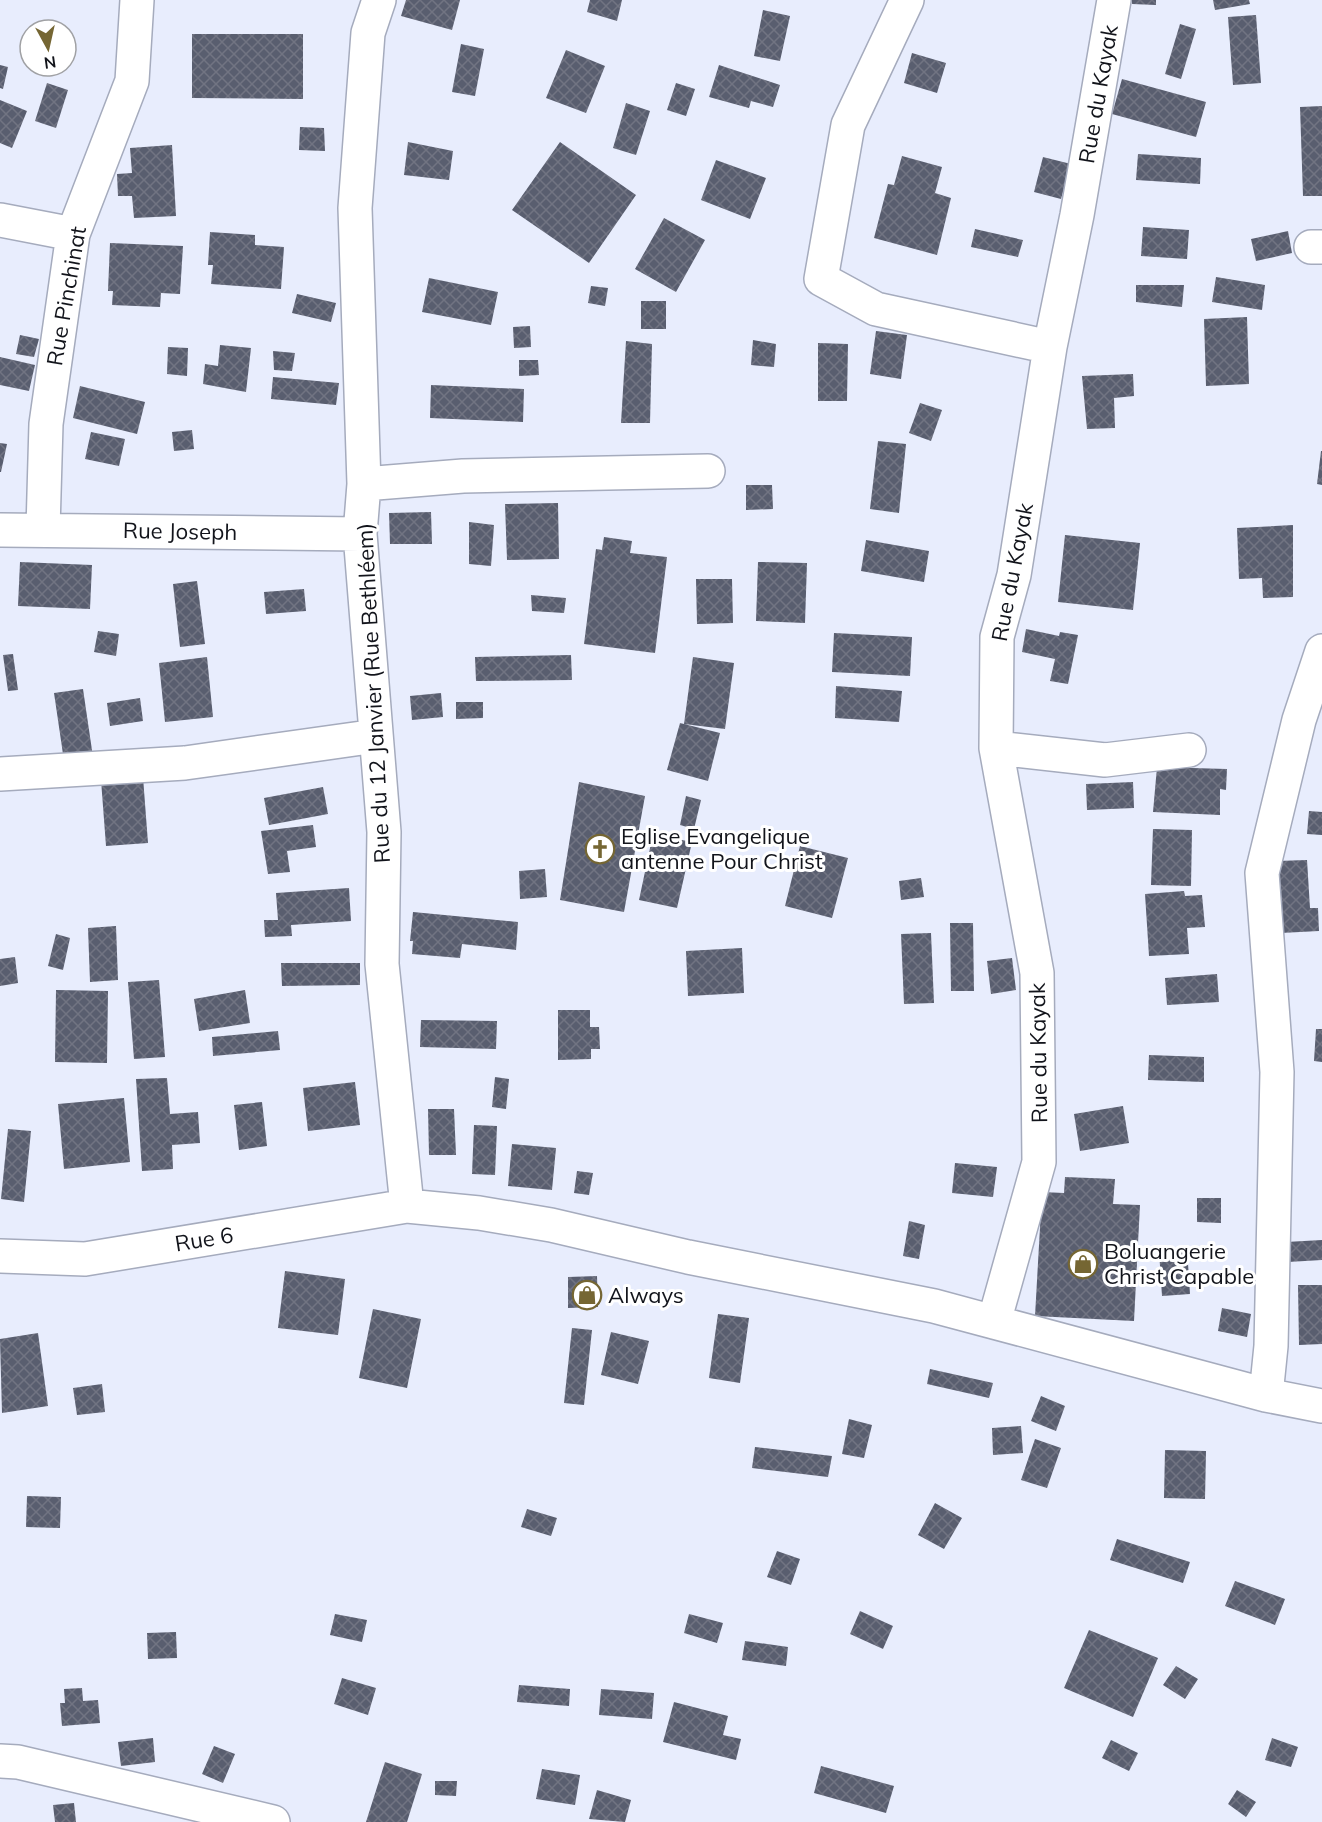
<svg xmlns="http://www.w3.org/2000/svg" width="1322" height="1822" viewBox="0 0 1322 1822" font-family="Mulish,sans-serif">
	<defs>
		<pattern id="building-cross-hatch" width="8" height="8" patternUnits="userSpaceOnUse" patternTransform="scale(1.5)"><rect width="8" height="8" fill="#595e6f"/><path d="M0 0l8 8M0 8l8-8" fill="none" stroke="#717482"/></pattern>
	</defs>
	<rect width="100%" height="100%" fill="#e8edfd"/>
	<path fill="url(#building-cross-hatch)" d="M406 0H460L452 30 401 16Z
		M590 0H622L617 21 587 12Z
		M1132 0H1156V5L1132 4Z
		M1213 0H1249L1250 4 1215 10Z
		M763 10 790 16 780 61 754 56Z
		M1256 15 1261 83 1233 85 1228 17Z
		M1180 24 1196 29 1181 79 1165 74Z
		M192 34H303V99L192 98Z
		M461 44 484 49 475 96 452 92Z
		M566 50 605 66 586 113 546 98Z
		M912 53 946 63 937 93 904 83Z
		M0 65 8 67 3 89 0 88Z
		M719 65 780 85 773 107 751 101 749 108 709 97Z
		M1122 79 1206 102 1196 137 1112 114Z
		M47 83 68 90 56 128 35 121Z
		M676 83 695 89 686 116 667 110Z
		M0 100 27 111 12 148 0 143Z
		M626 103 650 111 636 155 613 148Z
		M1322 106V196H1303L1300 107Z
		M300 127 324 128 325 151 299 150Z
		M408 142 453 151 449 180 404 175Z
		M560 142 636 195 589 263 512 210Z
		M172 145 176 216 134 218 132 196H118L117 174 132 173 130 148Z
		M1138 154 1201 158 1200 184 1136 180Z
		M902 156 942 167 935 193 951 198 937 255 874 238 888 184 894 185Z
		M1043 157 1071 164 1061 199 1034 192Z
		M716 160 766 178 750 219 701 200Z
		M664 218 705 240 676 292 635 269Z
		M1143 227 1189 230 1187 259 1141 256Z
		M975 229 1023 240 1018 257 971 247Z
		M1288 231 1292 253 1256 261 1251 239Z
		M210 232 255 235V245L284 247 281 289 211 284 213 265H208Z
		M110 243 183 246 180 294 161 293 160 307 112 305 113 291H108Z
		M1216 277 1265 285 1262 310 1212 302Z
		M429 278 498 292 491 325 422 312Z
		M1136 285H1184L1182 307 1136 302Z
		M591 286 608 288 605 306 588 303Z
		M297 294 336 303 331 322 292 313Z
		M641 301H666V329H641Z
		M1247 317 1249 384 1206 386 1204 319Z
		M530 326 531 347 514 348 513 327Z
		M876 331 907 335 901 379 870 374Z
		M20 335 39 339 34 357 16 354Z
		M753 340 776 344 774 367 751 365Z
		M626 341 652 344 650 423H621Z
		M818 343 848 344 847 401H818Z
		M220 345 251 348 246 392 203 384 205 364 218 366Z
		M168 347 188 348 187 376 167 374Z
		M273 351 295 353 292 371 274 370Z
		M0 357 35 365 29 391 0 385Z
		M519 360H538L539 375 519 376Z
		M1133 374 1134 396 1114 398 1115 428 1087 429 1082 376Z
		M273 377 339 383 336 405 271 399Z
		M431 385 524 389 523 422 430 418Z
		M80 386 145 402 137 434 73 418Z
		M920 403 942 410 931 441 909 433Z
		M192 430 194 449 174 451 172 432Z
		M91 432 125 439 119 466 85 459Z
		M878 441 906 444 899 513 870 509Z
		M0 443 7 444 1 472H0Z
		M1321 451H1322V485L1317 484Z
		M746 485H772L773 509 746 510Z
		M558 503 559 559 507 560 505 504Z
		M431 512 432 544H390L389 513Z
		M469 522 494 525 491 566 469 564Z
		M1293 525V597L1263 598 1262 578 1239 579 1237 528Z
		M1065 535 1140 543 1133 610 1058 602Z
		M604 537 632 541 630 553 667 557 655 653 584 644 596 549 602 550Z
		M866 540 929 551 924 582 861 571Z
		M20 562 92 565 90 609 18 606Z
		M758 562 807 563 805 623 756 621Z
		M696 579H732L733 623 697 624Z
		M197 581 205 644 180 647 173 584Z
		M304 589 306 611 266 614 264 592Z
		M531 595 566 598 564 613 532 611Z
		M1026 629 1059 636 1060 632 1078 635 1068 684 1050 681 1055 659 1022 652Z
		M98 631 119 634 116 656 94 652Z
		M834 633 912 637 910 676 832 672Z
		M13 654 18 690 8 691 3 655Z
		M571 655 572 680 476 681 475 657Z
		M207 657 213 717 165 722 159 663Z
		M693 657 734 663 725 729 684 724Z
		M836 686 902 691 899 722 835 718Z
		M83 689 93 757 64 761 54 693Z
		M441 693 443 717 412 720 410 696Z
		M140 698 143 721 110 726 107 703Z
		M456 702H483V718L456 719Z
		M680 723 720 733 708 781 667 770Z
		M1157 767 1227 769 1226 790 1220 789V815L1153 812Z
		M143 777 148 843 106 846 101 780Z
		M579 782 645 796 624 912 560 900Z
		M1133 782 1134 808 1087 810 1086 784Z
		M323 787 328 814 269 825 264 798Z
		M686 796 701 800 694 829 680 825Z
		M1309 811 1322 812V835L1307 834Z
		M313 825 316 847 287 851 290 872 268 874 261 831Z
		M1153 829 1192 830 1191 886 1151 885Z
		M653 834 692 842 677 908 639 900Z
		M800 846 848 858 832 918 785 906Z
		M1307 860 1310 908H1318L1319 931 1281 933 1277 861Z
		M545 869 547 897 520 899 519 871Z
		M921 878 924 897 901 900 899 881Z
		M349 888 351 921 291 925 292 936 265 937 264 920H278L276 893Z
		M1184 891 1185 896 1202 895 1205 927 1187 928 1189 954 1149 956 1145 894Z
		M413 912 518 922 516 950 462 944 460 958 412 954 413 941H410Z
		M950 923H973L974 991H951Z
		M116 926 118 980 90 982 88 928Z
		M931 933 934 1003 904 1004 901 934Z
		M56 934 70 938 63 970 48 966Z
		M742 948 744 993 688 996 686 951Z
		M15 957 18 983 0 986V959Z
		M1012 958 1016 990 991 994 987 961Z
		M281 963H360V985L282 986Z
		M1217 974 1219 1002 1167 1005 1165 978Z
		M159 980 165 1057 134 1059 128 982Z
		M56 990 108 991 107 1063 55 1062Z
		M245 990 250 1023 199 1031 194 999Z
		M558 1010H590V1027H599L600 1049H591V1059L558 1060Z
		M421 1020 497 1021 496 1049 420 1047Z
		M1316 1029H1322V1062L1314 1061Z
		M278 1031 280 1050 213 1056 212 1037Z
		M1149 1055 1204 1057V1082L1148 1080Z
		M495 1077 509 1079 506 1109 492 1107Z
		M167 1078 170 1114 198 1112 200 1143 172 1145 173 1169 142 1171 136 1079Z
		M355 1082 360 1125 308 1131 303 1088Z
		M124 1098 130 1162 64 1169 58 1104Z
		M262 1102 267 1146 239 1150 234 1105Z
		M1123 1106 1129 1143 1080 1151 1074 1114Z
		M428 1109H454L456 1155H429Z
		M474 1125 497 1126 495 1175 472 1174Z
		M8 1129 31 1131 24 1202 1 1199Z
		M512 1144 556 1148 552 1190 508 1186Z
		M955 1163 997 1167 993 1197 952 1193Z
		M577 1171 593 1173 589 1195 574 1193Z
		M1065 1177 1115 1179 1113 1204 1140 1205 1134 1321 1035 1316 1042 1192 1064 1193Z
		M1197 1198H1221V1223L1197 1222Z
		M909 1221 925 1225 919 1259 903 1256Z
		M1322 1240V1260L1288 1262 1286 1242Z
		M1187 1248 1190 1294 1162 1296 1159 1251Z
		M285 1271 345 1279 338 1335 278 1328Z
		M597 1276 598 1307 568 1308V1277Z
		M1298 1285H1322V1344L1299 1345Z
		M1222 1308 1251 1314 1247 1337 1218 1331Z
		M373 1309 421 1319 407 1388 359 1378Z
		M718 1314 749 1318 740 1383 709 1378Z
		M572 1328 592 1330 584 1405 564 1403Z
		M611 1332 649 1341 638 1384 601 1375Z
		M38 1333 48 1406 2 1413 0 1339Z
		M930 1369 993 1383 989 1398 927 1384Z
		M102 1384 105 1412 77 1415 73 1388Z
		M1041 1396 1065 1406 1056 1431 1031 1421Z
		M849 1419 872 1425 864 1458 842 1454Z
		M1021 1426 1023 1453 993 1455 992 1428Z
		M1035 1439 1061 1448 1047 1488 1021 1480Z
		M755 1447 832 1456 828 1477 752 1468Z
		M1165 1450 1206 1451 1205 1499 1164 1498Z
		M27 1496 61 1497 60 1528 26 1527Z
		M935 1503 962 1518 944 1549 918 1535Z
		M527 1509 557 1518 551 1536 521 1527Z
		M1117 1539 1190 1562 1183 1583 1110 1560Z
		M777 1551 800 1559 791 1585 767 1577Z
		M1235 1581 1285 1599 1275 1625 1225 1606Z
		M860 1611 893 1626 883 1649 850 1634Z
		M335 1614 367 1620 362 1642 330 1635Z
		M689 1614 723 1623 717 1643 684 1633Z
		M1089 1630 1158 1658 1133 1717 1064 1688Z
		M176 1632 177 1658 148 1659 147 1633Z
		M745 1641 788 1647 786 1666 742 1660Z
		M1176 1666 1198 1679 1185 1699 1163 1685Z
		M342 1678 376 1688 368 1715 334 1704Z
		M519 1685 570 1689 569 1706 517 1702Z
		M82 1688 83 1701 98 1700 100 1723 62 1726 60 1703H65L64 1689Z
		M601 1689 654 1693 652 1719 599 1715Z
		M674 1702 728 1716 723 1735 741 1739 736 1760 663 1742Z
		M153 1738 155 1762 121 1766 118 1742Z
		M1272 1738 1298 1747 1291 1767 1265 1760Z
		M1111 1740 1138 1753 1129 1771 1102 1758Z
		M214 1746 235 1754 223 1783 202 1774Z
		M385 1762 422 1774 407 1822H366Z
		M821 1766 894 1786 886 1813 814 1793Z
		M542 1769 580 1775 575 1805 536 1799Z
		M435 1781H457L456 1796 435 1795Z
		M597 1790 631 1800 625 1822 589 1819Z
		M1237 1790 1256 1802 1246 1817 1228 1804Z
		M74 1803 76 1822H55L53 1805Z"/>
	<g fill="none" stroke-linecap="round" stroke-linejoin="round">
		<g stroke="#a5abbd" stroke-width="36">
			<path id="minor" d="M379 0 368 33 355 208 364 484 360 534 384 832 382 964 407 1206
				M907 0 848 125 821 279 876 309 1050 347
				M0 220 73 234
				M1311 247H1322
				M364 484 463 476 708 471
				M43 529 46 424 73 234 132 81 137 0
				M0 530 360 534
				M996 748 1105 760 1189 750
				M0 774 185 763 376 736
				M0 1256 85 1259 407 1206 479 1213 551 1225 688 1257 934 1306 1266 1395 1322 1406
				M994 1322 1039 1162 1037 973 996 748 997 637 1014 575 1050 347 1077 215 1114 0
				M1266 1395 1271 1346 1277 1072 1262 873 1299 720 1322 651
				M0 1761 18 1762 273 1822"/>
		</g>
		<use href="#minor" stroke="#fff" stroke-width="33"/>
	</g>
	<defs>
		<g id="church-ring" transform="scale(1.5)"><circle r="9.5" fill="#fff" stroke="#756633" stroke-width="1.5"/><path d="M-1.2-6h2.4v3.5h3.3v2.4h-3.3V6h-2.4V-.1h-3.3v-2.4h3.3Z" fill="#756633"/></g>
		<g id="shop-ring" transform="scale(1.5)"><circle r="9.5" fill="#fff" stroke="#756633" stroke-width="1.5"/><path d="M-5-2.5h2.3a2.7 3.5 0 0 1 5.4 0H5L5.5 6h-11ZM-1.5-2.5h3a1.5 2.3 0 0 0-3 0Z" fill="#756633"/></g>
	</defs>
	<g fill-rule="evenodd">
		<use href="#church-ring" x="600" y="849"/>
		<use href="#shop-ring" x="1083" y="1264"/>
		<use href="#shop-ring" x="587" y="1295"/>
	</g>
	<g text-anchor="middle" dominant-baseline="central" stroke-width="6" stroke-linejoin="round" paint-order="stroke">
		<g font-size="22" fill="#12141b" stroke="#fff">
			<text transform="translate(1098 94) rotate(-80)">Rue du Kayak</text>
			<text transform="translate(66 296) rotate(-80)">Rue Pinchinat</text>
			<text transform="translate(180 531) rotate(1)">Rue Joseph</text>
			<text transform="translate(1012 572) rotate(-79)">Rue du Kayak</text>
			<text transform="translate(373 693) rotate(-93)">Rue du 12 Janvier (Rue Bethléem)</text>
			<text transform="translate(1038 1053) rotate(-91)">Rue du Kayak</text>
			<text transform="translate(204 1239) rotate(-9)">Rue 6</text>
		</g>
		<g font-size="22" fill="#12141b" stroke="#fff" text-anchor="start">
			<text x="621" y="836">Eglise Evangelique<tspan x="621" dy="25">antenne Pour Christ</tspan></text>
			<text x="1104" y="1251">Boluangerie<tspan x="1104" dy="25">Christ Capable</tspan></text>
			<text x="608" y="1295">Always</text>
		</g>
	</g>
	<g transform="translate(48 48) rotate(172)"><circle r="28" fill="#ffffff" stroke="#a0a1a4" stroke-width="1.5"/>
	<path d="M0-4.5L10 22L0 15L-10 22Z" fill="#756633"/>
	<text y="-9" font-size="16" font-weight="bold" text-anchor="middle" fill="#12141b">N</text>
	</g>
</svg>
